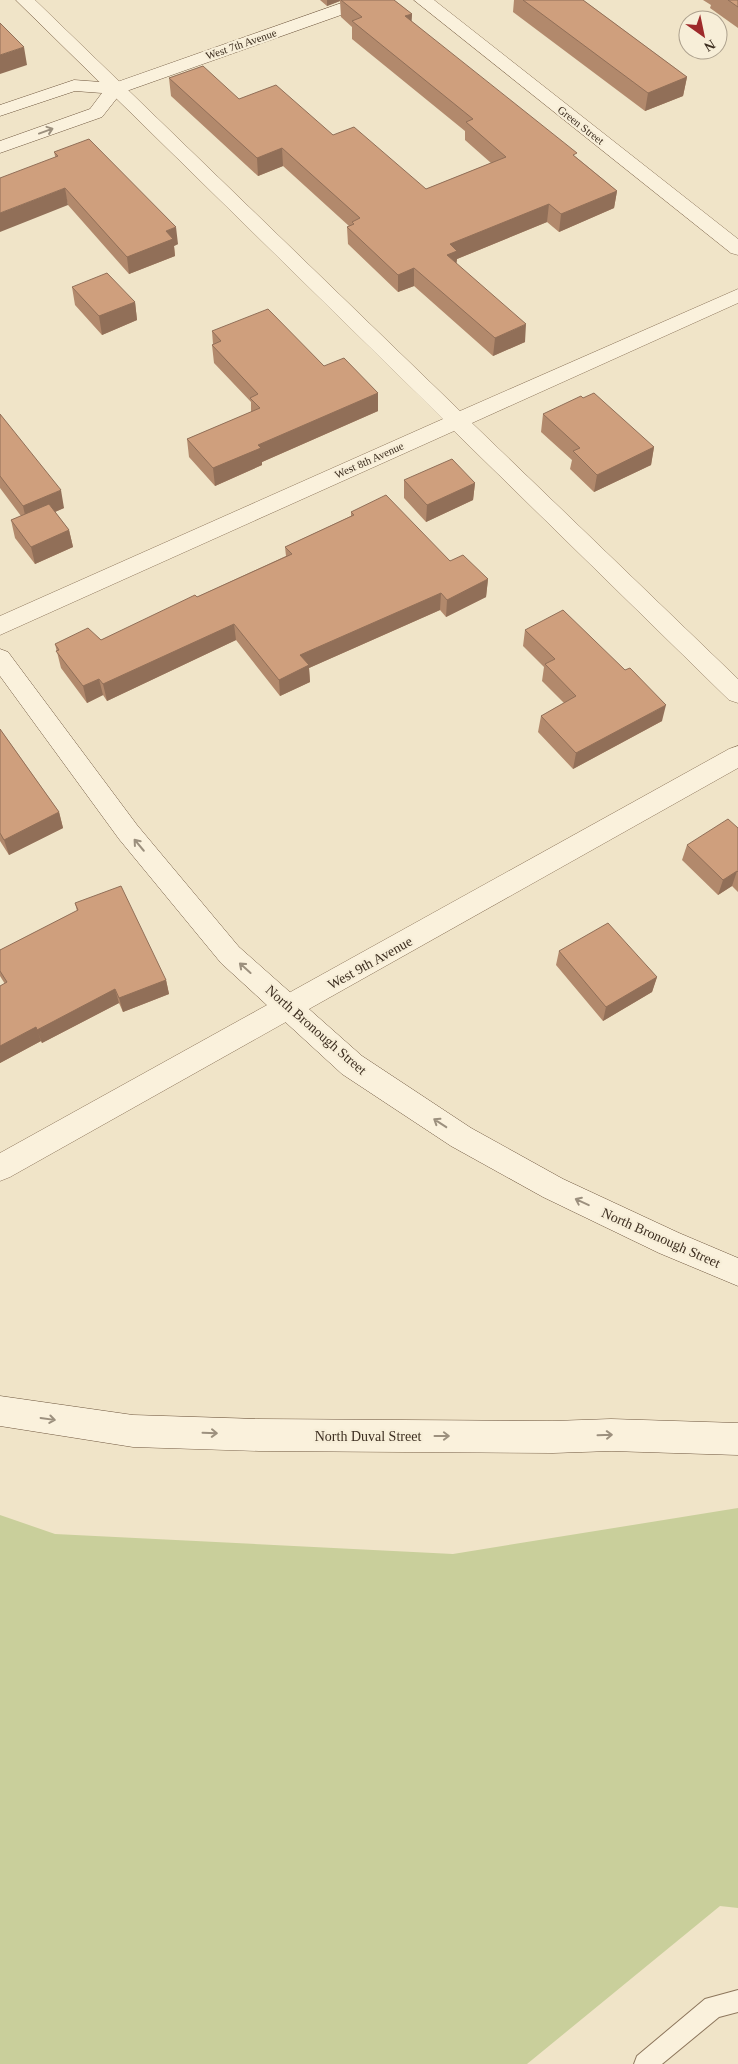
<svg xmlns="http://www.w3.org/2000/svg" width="738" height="2064" viewBox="0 0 738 2064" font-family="'Times New Roman',serif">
	<rect width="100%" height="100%" fill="#f0e4c8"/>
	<path fill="#c9cf9b" d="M738 1508V1908L720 1906 527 2064H0V1515L55 1534 453 1554Z"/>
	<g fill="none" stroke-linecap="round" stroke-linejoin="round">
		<g stroke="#8d765c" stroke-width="2">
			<path id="lane" d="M738 1990V2012L719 2017 662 2064H634L637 2056 705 1999Z"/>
		</g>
		<g stroke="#8d765c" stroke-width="1">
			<path id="street" d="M16 0H35L460 411 738 289V303L472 423 738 679V703L729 700 454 431 0 635V616L443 419Z
				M414 0H434L738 239V255L731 253Z
				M738 746V768L10 1177 0 1181V1153L729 749Z"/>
		</g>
		<g stroke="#6f573f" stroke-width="1">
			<path id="secondary" d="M350 0H375L372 4 121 93 102 117 0 153V141L90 109 102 93 75 91 0 116V105L74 80 114 83Z
				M0 649 8 652 137 825 239 947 362 1056 471 1128 563 1179 679 1233 738 1258V1286L659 1253 543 1197 451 1146 342 1074 221 963 119 839 0 676Z
				M0 1396 133 1415 259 1419 553 1421 611 1419 738 1423V1455L611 1451 553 1453 259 1451 133 1447 0 1426Z"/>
		</g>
		<use href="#lane" fill="#faf1dc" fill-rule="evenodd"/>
		<use href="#street" fill="#faf1dc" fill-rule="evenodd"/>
		<use href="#secondary" fill="#faf1dc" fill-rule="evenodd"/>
	</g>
	<path fill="#b2896c" d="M320 0H394L412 14 411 21 617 191 614 208 559 232 547 222 457 259 456 263 525 342 493 356 414 286 398 292 348 244 347 227 349 226 283 166 258 176 171 96 169 78 239 99 333 135 426 189 491 163 465 140V131L352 39V27L341 17 340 1 327 6Z
		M514 0H583L687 77 683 96 645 111 513 12Z
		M703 0H738V28L710 8 711 5Z
		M54 152 178 244 174 246 175 256 129 274 68 205Z
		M72 287 135 302 137 320 102 335 75 305Z
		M212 331 324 366 378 393V411L262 462V465L215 486 189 457 187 439 251 412V402L214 363 212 345 213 344Z
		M0 414 64 508 55 512 69 530 73 547 35 564 15 538 11 520 21 516 0 488Z
		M543 414 654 447 651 465 594 492 570 469 572 460 541 432Z
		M404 480 475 483 473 500 426 522 404 498Z
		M351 512 488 579 486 597 446 617 440 610 309 668 310 682 280 696 236 640 107 701 103 695 87 703 61 668 55 644 101 640 197 597 286 556 285 547 351 516Z
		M525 630 662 721 573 769 538 732 541 716 564 703 542 681 544 667 523 646Z
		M0 729 59 812 63 828 9 855 0 841Z
		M738 828V892L732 886 718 895 682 860 687 845Z
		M75 903 166 980 169 994 123 1012 119 1003 42 1043 41 1041 0 1063V986L5 984 0 976V950L77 911Z
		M559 951 657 977 652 992 603 1021 556 965Z"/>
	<path fill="#916f58" d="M327 0H340V1L327 6Z
		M412 14 411 32 405 16Z
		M24 47 27 65 0 74V55Z
		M687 77 683 96 645 111 648 93Z
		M282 148 283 166 258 176 257 158Z
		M65 188 68 205 0 232V213Z
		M617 191 614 208 559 232 561 214Z
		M549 204 547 222 457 259 456 268 447 255 450 244Z
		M176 227 178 244 174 246 175 256 129 274 127 257 166 231Z
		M414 268V286L398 292V275Z
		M135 302 137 320 102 335 99 316Z
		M526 324 525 342 493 356 495 338Z
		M378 393V411L262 462V465L215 486 213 468 258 445Z
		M654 447 651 465 594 492 597 475Z
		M475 483 473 500 426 522 427 505Z
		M61 490 64 508 27 524 23 506Z
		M69 530 73 547 35 564 31 547Z
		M488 579 486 597 446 617 447 600Z
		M441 593 440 610 309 668 310 682 280 696 279 680 300 655Z
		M234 624 236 640 107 701 103 684Z
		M99 679 103 695 87 703 83 686Z
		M666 705 662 721 573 769 576 753Z
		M59 812 63 828 9 855 4 840Z
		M737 871 732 886 718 895 723 880Z
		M657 977 652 992 603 1021 606 1007Z
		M166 980 169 994 123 1012 119 998Z
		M115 989 119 1003 42 1043 37 1030Z
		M36 1027 41 1041 0 1063V1046Z"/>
	<path fill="#cf9f7d" stroke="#916f58" d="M341 0H394L412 14 405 16 577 153 573 155 617 191 561 214 549 204 450 244 457 251 447 255 526 324 495 338 414 268 398 275 347 227 354 224 352 222 360 218 282 148 257 158 169 78 203 66 239 99 276 85 333 135 354 127 426 189 506 157 466 122 473 119 352 21 362 17Z
		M523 0H583L687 77 648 93Z
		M728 0H738V7Z
		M0 23 24 47 0 55Z
		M89 139 176 227 166 231 173 239 127 257 65 188 0 213V178L58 156 54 152Z
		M107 273 135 302 99 316 72 287Z
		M268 309 324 366 344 358 378 393 258 445 261 448 213 468 187 439 260 408 250 398 258 394 212 345 221 341 212 331Z
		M594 393 654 447 597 475 573 451 580 448 543 414 581 396 583 398Z
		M0 414 61 490 23 506 0 476Z
		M452 459 475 483 427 505 404 480Z
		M386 495 450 561 463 555 488 579 447 600 441 593 300 655 309 665 279 680 234 624 103 684 99 679 83 686 56 651 59 650 55 644 88 628 101 640 195 595 197 597 292 554 285 547 354 515 351 512Z
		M49 504 69 530 31 547 11 520Z
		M563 610 625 670 630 668 666 705 576 753 541 716 576 696 545 664 555 659 525 630Z
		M0 729 59 812 4 840 0 833Z
		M728 819 738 828V872L737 871 723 880 687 845Z
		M121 886 166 980 119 998 115 989 37 1030 36 1027 0 1046V986L7 982 0 971V950L78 910 75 903Z
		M608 923 657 977 606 1007 559 951Z"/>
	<defs><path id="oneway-shaft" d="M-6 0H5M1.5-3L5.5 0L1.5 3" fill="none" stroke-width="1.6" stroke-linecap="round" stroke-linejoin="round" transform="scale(1.25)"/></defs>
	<g stroke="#9c907e">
		<use href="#oneway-shaft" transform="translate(46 131) rotate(-20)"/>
		<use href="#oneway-shaft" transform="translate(139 845) rotate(-130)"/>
		<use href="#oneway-shaft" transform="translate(245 968) rotate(-138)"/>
		<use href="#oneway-shaft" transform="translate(440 1123) rotate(-147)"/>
		<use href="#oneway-shaft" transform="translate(582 1202) rotate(-155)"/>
		<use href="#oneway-shaft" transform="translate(48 1419) rotate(8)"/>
		<use href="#oneway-shaft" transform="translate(210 1433) rotate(2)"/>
		<use href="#oneway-shaft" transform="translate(605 1435) rotate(-2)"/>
		<use href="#oneway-shaft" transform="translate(442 1436)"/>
	</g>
	<g text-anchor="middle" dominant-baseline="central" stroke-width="4.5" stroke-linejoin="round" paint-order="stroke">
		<g font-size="11" fill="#3d2e20" stroke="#f7eed8">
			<text transform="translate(241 44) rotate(-19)">West 7th Avenue</text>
			<text transform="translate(581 125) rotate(38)">Green Street</text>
			<text transform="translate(369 460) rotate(-24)">West 8th Avenue</text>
		</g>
		<g font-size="14" fill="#3d2e20" stroke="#f7eed8">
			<text transform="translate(370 963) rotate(-29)">West 9th Avenue</text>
			<text transform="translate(316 1030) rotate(41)">North Bronough Street</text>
			<text transform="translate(661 1238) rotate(24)">North Bronough Street</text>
			<text x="368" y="1436">North Duval Street</text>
		</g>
	</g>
	<g transform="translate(703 35) rotate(147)"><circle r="24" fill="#f7eed8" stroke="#ada18e"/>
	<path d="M0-4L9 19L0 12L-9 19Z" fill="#9e2a2b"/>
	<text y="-8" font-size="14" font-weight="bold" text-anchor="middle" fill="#3d2e20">N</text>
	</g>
</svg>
